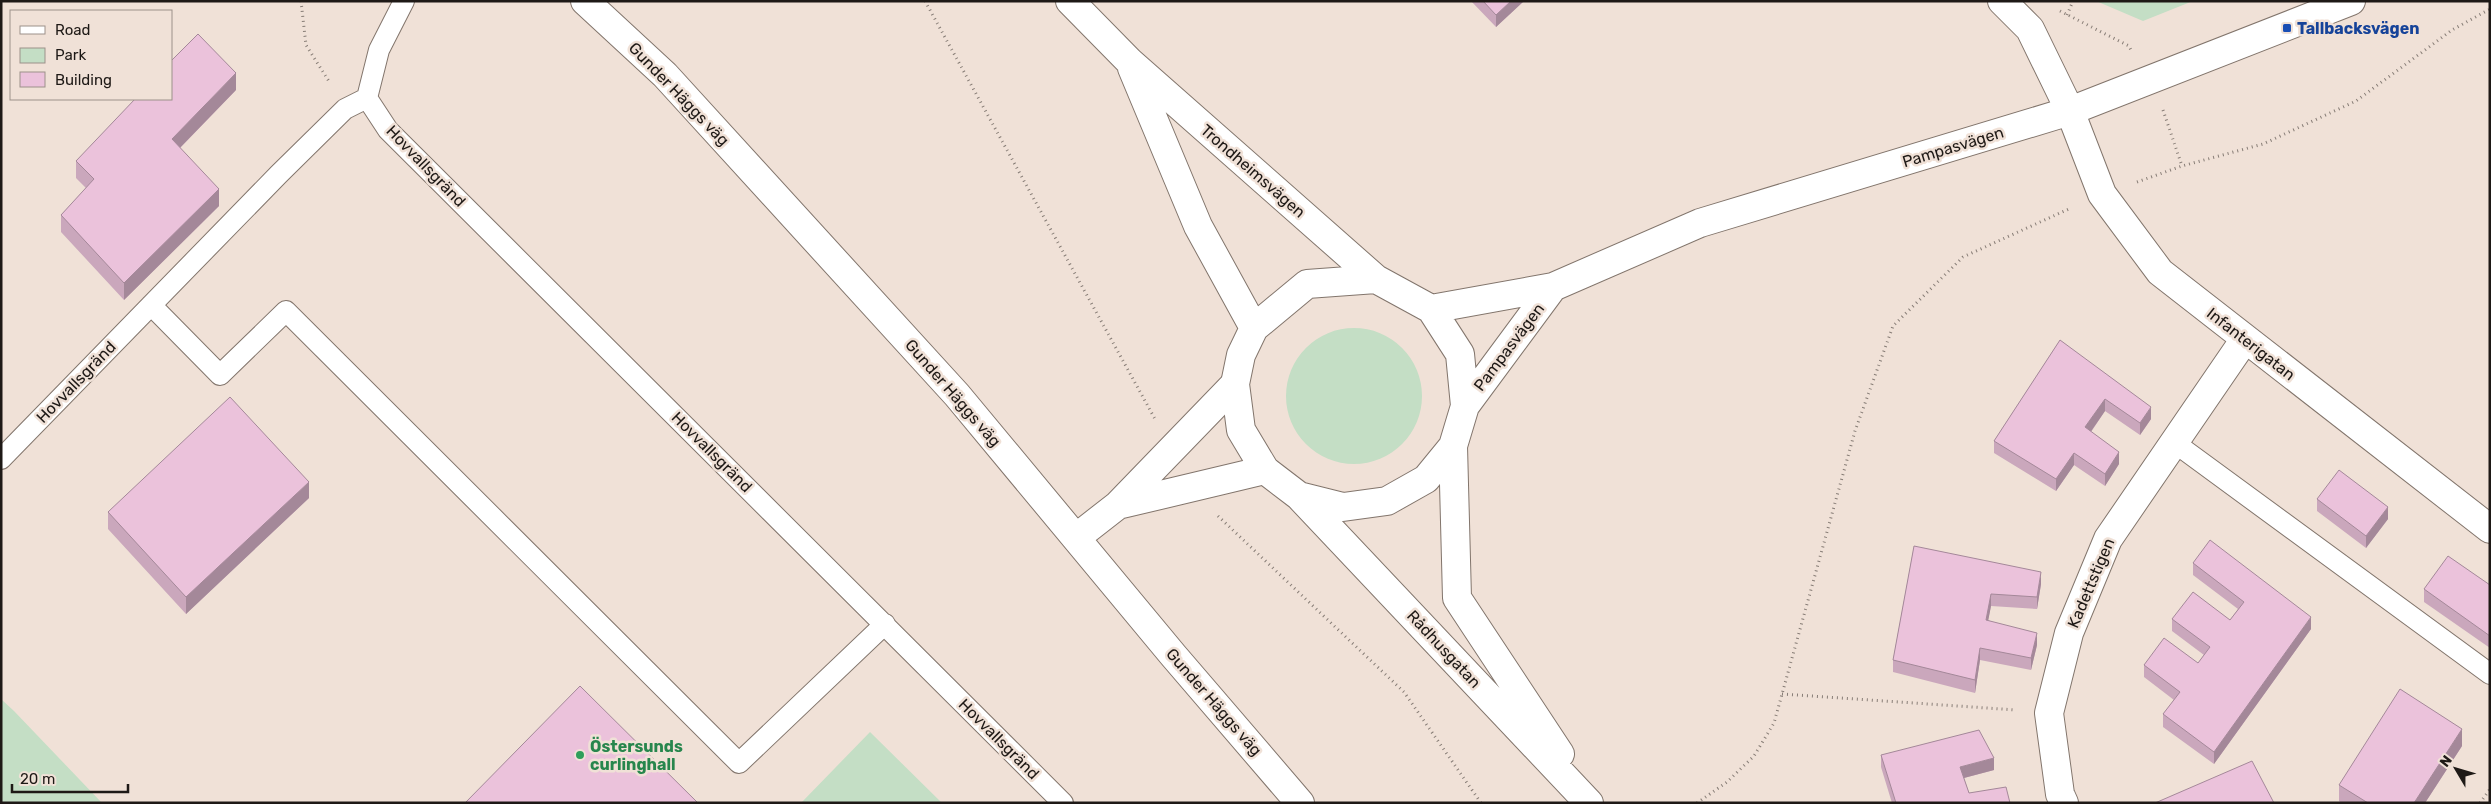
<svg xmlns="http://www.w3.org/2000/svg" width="2491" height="804" viewBox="0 0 2491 804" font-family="Rubik,sans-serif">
	<rect width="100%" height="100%" fill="#f0e1d7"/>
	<path fill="#c4dec5" d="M2096 1H2193L2143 21Z
		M1286 396a68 68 0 1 1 136 0a68 68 0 1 1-136 0Z
		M1 699 14 711 102 803H1Z
		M870 732 942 803H801Z"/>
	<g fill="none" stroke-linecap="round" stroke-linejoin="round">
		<g stroke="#82756c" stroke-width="22">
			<path id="service" d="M404 1 379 50 367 98 388 130 1063 803
				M151 305 220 375 286 311 739 763 885 624
				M2175 443 2490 674
				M1 459 279 174 345 109 367 98"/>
		</g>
		<g stroke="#82756c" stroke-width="30">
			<path id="minor" d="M585 1 665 75 957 395 1173 655 1300 803
				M2002 1 2030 29 2070 111 2102 194 2160 272 2490 529
				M1118 505 1265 470
				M1077 537 1118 505 1235 384
				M2064 803 2060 794 2049 713 2069 633 2108 539 2245 339"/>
		</g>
		<g stroke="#82756c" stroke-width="30">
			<path id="secondary" d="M1070 1 1130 62 1376 279 1431 309 1460 354 1465 406 1453 446 1426 479 1387 501 1343 507 1299 496 1265 470 1241 430 1235 384 1241 355 1254 328 1307 284 1376 279
				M1132 68 1198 226 1254 328
				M1431 309 1553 287 1700 223 2070 111 2351 1
				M1465 406 1553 287
				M1453 446 1457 598 1560 754
				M1299 496 1589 803"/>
		</g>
		<path stroke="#877d76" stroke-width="3" stroke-dasharray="1 4" stroke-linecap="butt" d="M301 1 306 45 330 83
			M925 1 1155 419
			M2060 11 2129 46 2131 50
			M2067 15 2073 1
			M2163 110 2182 166
			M2137 182 2182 166 2263 144 2356 101 2452 30 2490 9
			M1218 516 1404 692 1481 803
			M1782 694 2016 710
			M1697 803 1727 782 1754 756 1774 723 1855 431 1893 326 1963 257 2071 208
			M2480 803 2490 789"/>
		<use href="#service" stroke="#fff" stroke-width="20"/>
		<use href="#minor" stroke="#fff" stroke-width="28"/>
		<use href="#secondary" stroke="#fff" stroke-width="28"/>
	</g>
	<path fill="#caa7bc" d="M1471 1H1524L1496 27Z
		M236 90 180 148 219 206 124 300 61 232V215L86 188 76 178V161Z
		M2060 340 2151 419 2140 435 2105 411 2091 432 2119 464 2105 486 2074 465 2056 491 1994 453V441Z
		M309 498 186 614 108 529V512Z
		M2317 499 2388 519 2366 548 2317 511Z
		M1914 546 2041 584 2037 609 1991 606 1988 620 2037 645 2031 670 1980 660 1975 693 1893 672V660Z
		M2193 563 2311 629 2214 764 2163 727V714L2174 700 2144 677V665L2198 663 2204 655 2172 631V619L2230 620 2238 609 2193 575Z
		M2490 585V648L2424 602V589Z
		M2462 746 2425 803H2341L2339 801V785Z
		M1881 755 1994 770 1964 778 1969 793 2010 803H1892L1881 767Z"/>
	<path fill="#a48899" d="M1511 1H1524L1496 27V15Z
		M236 73V90L172 156V139Z
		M219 189V206L124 300V283Z
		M2105 399V411L2085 440V427Z
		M2151 407V419L2140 435V423Z
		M2119 452V464L2105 486V474Z
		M2074 453V465L2056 491V479Z
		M309 482V498L186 614V597Z
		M2388 507V519L2366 548V536Z
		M2041 572V584L2037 609V597Z
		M1991 594V606L1986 632V620Z
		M2311 617V629L2214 764V752Z
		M2037 633V645L2031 670V658Z
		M1980 648V660L1975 693V680Z
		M2462 729V746L2425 803H2414Z
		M1994 758V770L1960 779V767Z"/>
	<path fill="#ebc2db" stroke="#a48899" d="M1483 1H1511L1496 15Z
		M198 34 236 73 172 139 219 189 124 283 61 215 94 179 76 161 135 99H171V61Z
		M2060 340 2151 407 2140 423 2105 399 2085 427 2119 452 2105 474 2074 453 2056 479 1994 441Z
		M230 397 309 482 186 597 108 512Z
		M2339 470 2388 507 2366 536 2317 499Z
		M2210 540 2311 617 2214 752 2163 714 2180 692 2144 665 2164 638 2198 663 2210 647 2172 619 2193 592 2230 620 2244 602 2193 563Z
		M1914 546 2041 572 2037 597 1991 594 1986 620 2037 633 2031 658 1980 648 1975 680 1893 660Z
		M2448 556 2490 585V636L2424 589Z
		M580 686 698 803H465Z
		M2400 689 2462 729 2414 803H2368L2339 785Z
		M1979 730 1994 758 1960 767 1969 793 2006 787 2010 803H1896L1881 755Z
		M2252 761 2274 803H2155Z"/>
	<rect fill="#1a4fb4" stroke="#f0e1d7" stroke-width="2" x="2282" y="23" width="10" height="10" rx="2.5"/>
	<circle fill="#2e9e5b" stroke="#f0e1d7" stroke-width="2" cx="580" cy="755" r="5"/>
	<g text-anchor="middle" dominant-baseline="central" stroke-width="5" stroke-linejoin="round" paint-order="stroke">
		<g font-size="16" font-weight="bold" fill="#164399" stroke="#f0e1d7" text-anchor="start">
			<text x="2297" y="28">Tallbacksvägen</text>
		</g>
		<g font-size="16" fill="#1e1916" stroke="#f0e1d7">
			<text transform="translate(679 94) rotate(46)">Gunder Häggs väg</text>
			<text transform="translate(1953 147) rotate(-17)">Pampasvägen</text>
			<text transform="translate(426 166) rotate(46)">Hovvallsgränd</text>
			<text transform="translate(1253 171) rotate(41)">Trondheimsvägen</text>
			<text transform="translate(2251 344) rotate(38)">Infanterigatan</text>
			<text transform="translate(1509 347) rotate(-53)">Pampasvägen</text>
			<text transform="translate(76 382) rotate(-46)">Hovvallsgränd</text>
			<text transform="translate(953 393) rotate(49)">Gunder Häggs väg</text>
			<text transform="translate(712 452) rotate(45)">Hovvallsgränd</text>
			<text transform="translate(2091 583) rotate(-67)">Kadettstigen</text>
			<text transform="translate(1444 649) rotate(47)">Rådhusgatan</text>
			<text transform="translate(1214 702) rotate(49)">Gunder Häggs väg</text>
			<text transform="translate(999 739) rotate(45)">Hovvallsgränd</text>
		</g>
		<g font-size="16" font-weight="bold" fill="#27864d" stroke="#f0e1d7" text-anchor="start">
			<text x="590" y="746">Östersunds<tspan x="590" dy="18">curlinghall</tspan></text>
		</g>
	</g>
	<rect width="2491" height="804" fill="none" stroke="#1e1916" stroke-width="5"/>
	<rect x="10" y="10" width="162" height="90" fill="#f0e1d7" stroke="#9c918a"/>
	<rect x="20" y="26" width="25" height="8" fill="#ffffff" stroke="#9c918a"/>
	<text x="55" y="35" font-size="15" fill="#1e1916">Road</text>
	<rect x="20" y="48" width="25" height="15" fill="#c4dec5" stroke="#9c918a"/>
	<text x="55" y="60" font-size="15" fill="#1e1916">Park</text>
	<rect x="20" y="72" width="25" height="15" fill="#ebc2db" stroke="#9c918a"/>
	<text x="55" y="85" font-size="15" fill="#1e1916">Building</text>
	<g transform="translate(2456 769) rotate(308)" stroke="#f0e1d7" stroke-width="4" paint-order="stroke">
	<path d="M0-4L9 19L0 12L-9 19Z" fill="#1e1916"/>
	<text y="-8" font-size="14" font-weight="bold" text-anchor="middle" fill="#1e1916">N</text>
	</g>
	<path d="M12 784v8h116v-8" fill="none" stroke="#1e1916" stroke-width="2.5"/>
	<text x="20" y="784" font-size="15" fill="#1e1916" stroke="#f0e1d7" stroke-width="4" paint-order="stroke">20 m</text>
</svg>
